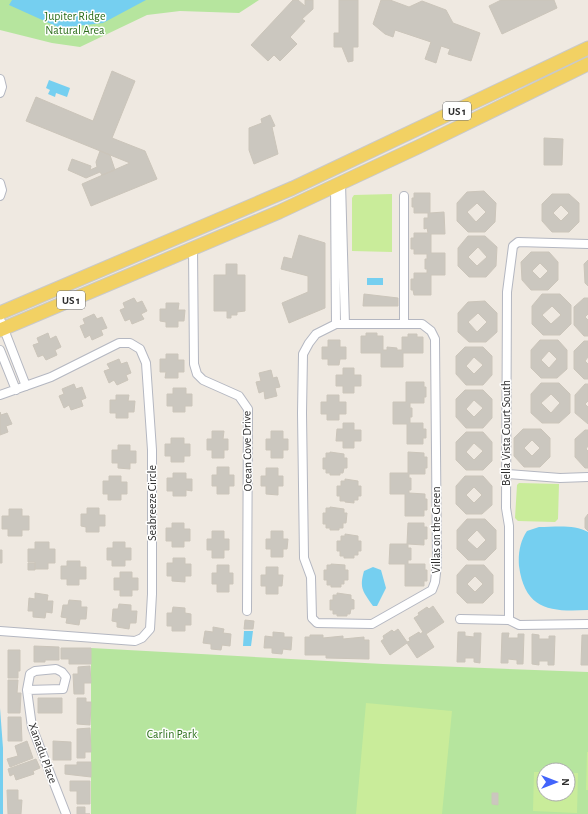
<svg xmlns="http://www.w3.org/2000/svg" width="588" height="814" viewBox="0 0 588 814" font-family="'Alegreya Sans',sans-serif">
	<rect width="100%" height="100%" fill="#efe9e1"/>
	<path fill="#b6e59e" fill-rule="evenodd" d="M0 0H259L239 13 180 11 147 15 80 47 52 43 0 30Z
		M91 648 383 664 588 672V814H91ZM544 770H568V794H544Z"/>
	<path fill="#c9ec9a" d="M392 194V252L352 251V198L354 195Z
		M519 483 559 484 558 519 555 522 518 521 515 518 517 485Z
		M366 703 452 711 442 814H356Z
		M587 752H588V790H586Z
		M534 772H544V794H568V773H578L577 813 533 811Z"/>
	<path fill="#75cff0" d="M12 0H146L103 23 60 28 9 5Z
		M49 80 70 88 67 97 56 93 55 97 48 94 50 90 46 88Z
		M367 278H383V285H367Z
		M539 527C555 527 574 524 588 532V610C550 612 525 610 519 566 518 554 520 541 527 531Z
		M373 567 381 570 386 588 377 606H373C363 591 359 589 364 571Z
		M244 631H253L251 646H243Z
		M0 708 3 748V814H0Z"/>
	<path fill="#cbc7bf" stroke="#cbc5ba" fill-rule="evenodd" d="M293 0H298L305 6V0H313V9L302 19 305 21 290 37 297 44 280 61 274 55 268 61 251 45Z
		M339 0H358V47H353V61L348 62 342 47H334V33H339Z
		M381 0H390L409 7 422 1 446 10 453 23 480 33 471 61 448 54 450 49 441 46 436 63 425 59 431 42 395 30 393 37 385 34 373 24Z
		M501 0H554L557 8 502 34 489 6Z
		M112 71 135 81 112 138 145 151 157 179 91 206 82 184 130 163 26 121 36 97 93 121Z
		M270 115 275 126 272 127 278 154 254 164 249 150V128L262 123 261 119Z
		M544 138 563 139 562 165H544Z
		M100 151 110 155 115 170 102 175 100 172 86 178 68 170 72 159 91 166 90 170 97 167 96 162Z
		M484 191 496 203 495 222 485 232H468L457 221V203L467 192ZM477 203 486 212 476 222 467 212Z
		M414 193H430V213L444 212 445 234H431V253H445V275H431V295H414L413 290H411V279H414V273H427V269H425V259H427V254H414V249H411V238H414V233H428L427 228 424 229V218H428V213H414V207H412V198H414Z
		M552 194H569L579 203V222L569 232H552L542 221V204ZM561 205 569 213 561 221 553 213Z
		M299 235 325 243V308L289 323 282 303 308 292V276L281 269 284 257 292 259Z
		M468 236H485L497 247 496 266 486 277H469L458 266V248ZM478 247 487 257 477 266 468 257Z
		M531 252H549L558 262V280L548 290H531L522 280 521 262ZM540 263 548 271 540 279 532 271Z
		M588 260V286L585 283 584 264Z
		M226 264H237V275H245V311L237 312V315H231V318H227V311H214V275H226Z
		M364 294 398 298V306H363Z
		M542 294H560L571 305V324L560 335H543L532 324V306ZM552 306 561 315 551 324 542 315Z
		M134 298 137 303 142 301 147 311 141 314 144 319 132 324 130 319 125 321 120 310 125 308 123 303Z
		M584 298H588V314L585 317 588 320V336H584L574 325V307Z
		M485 301 497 313V332L486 342H469L458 332V313L468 302ZM478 313 487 322 477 332 468 322Z
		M166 303H179L178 310H185L184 321H178V327H166V322L160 321V309H166Z
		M94 314 97 319 102 317 107 328 101 330 103 335 92 340 90 335 85 338 80 326 85 324 83 319Z
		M48 333 50 339 56 336 61 347 55 350 57 355 46 360 43 355 38 357 33 345 39 343 37 338Z
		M366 333H377V336H383V350H387V347L397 348V350H402V337H408V334H417V337H423V353H403V367H381V353H361V336H366Z
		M328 340H340V347H346V359H340L339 365H328V359H322V347H328Z
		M540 340H558L567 350V369L557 378H541L531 368V350ZM549 351 557 359 549 368 541 360Z
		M584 341H588V357L585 361 588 364V379H584L574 369V351Z
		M465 347H483L492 356V375L483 385H466L456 374V356ZM474 357 483 365 474 374 466 366Z
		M166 354H178V360H184V372H178V378H165L166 372H160V359H166Z
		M119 359 121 364 127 362 131 373 126 375 128 380 117 385 114 380 109 383 104 371 110 369 107 364Z
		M343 368H354V375H361V386H354V393H343V386H336V375H343Z
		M271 370 273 378 277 377 280 387 275 388 277 396 265 399 264 391 259 393 256 382 261 381 259 373Z
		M406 382H424V387H426V397H424V403H410V408H412V417H410V423H423V429H426V438H423V444H407V424H393V402H406Z
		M541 383H559L570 394V413L559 423H542L531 413V394ZM551 394 560 403 551 413 541 403Z
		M74 384 76 389 82 387 86 398 81 400 83 406 71 410 69 405 64 408 59 396 64 394 62 389Z
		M585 384H588V401L585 404 588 407V424L575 413V395Z
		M173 388H186V394H192V406H185V412H173V406H167V394H173Z
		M465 390H483L492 399V418L483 428H466L456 417V399ZM474 400 483 408 474 417 466 409Z
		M116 395H129L128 401H135L134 412H128V418H116V413H110V400H116Z
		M327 395H339V402H346V414H339V420H327V414H321V402H327Z
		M0 412 1 415 7 413 12 424 6 426 8 432 0 435Z
		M343 423H354V430H361V441H354V448H343V441H336L337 429H343Z
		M523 429H541L550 438V457L540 467H524L514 456V438ZM532 440 540 448 532 456 524 448Z
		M585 430H588V446L586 449 588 451V468H585L575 457V439Z
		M212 431H224L223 439H228V450H224V458H212V450H207V439H212Z
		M271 431H283V439H288V450H283V458H271V450H266V439H271Z
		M466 432H483L492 442V461L483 470H466L456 460V442ZM474 443 483 451 474 460 466 452Z
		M171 438H184V444H190V456H184V462H171V456H165V444H171Z
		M118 445H130V451H136V463H130V469L118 468V463H112V450H118Z
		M330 452 344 454V458H347V468H344L343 473H340V475H330V473H326V469H323V458H326V453H330Z
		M408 452 424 453V457H427V468H425V474H409V478H411V490H409V493L425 494V499H427V510H424V516H405V494H390V473H408Z
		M217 467H229V475H234V486H229V494H217V486H212V475H217Z
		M266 468H278V476H283V486H278V495L266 494V486H261V476H266Z
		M173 473H186V479H192V491L186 490V496H173V491H167V478H173Z
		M109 476H121V482H127V494H121V500H108V494H103V481H109Z
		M465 476H483L492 486V505L482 514H466L456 504V486ZM474 487 482 495 474 503 466 495Z
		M345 479 358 481V486H361V496H358V500H354V503L345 502V501H340V496H337V486H341V481H345Z
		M330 507 344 509V513H347L346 523H343V528H339V530H330V528H326V524H323V513H326V508H330Z
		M87 508H99V515H105V526H99V532H86V527L81 526V514H87Z
		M9 509H22V516H29V530H22V536H8V529H2V516H9Z
		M588 514V531L585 528V518Z
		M467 519H485L496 530V549L485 560H468L457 549V530ZM477 530 486 540 477 549 467 540Z
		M172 523H184V529H190V541H184V547H172V541H166V528H172Z
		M408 523H424V527H427V539H424V545L408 544V548H411V560H408V564H425V570H427V581H424V586H405V564H389L390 544H407Z
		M212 531H224V539H229V550H224V558H212V550H207V539H212Z
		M271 531H283V539H288L287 549H283V557H271V549H266V539H271Z
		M345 534 358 536V541H361V551H358V555H354V558H344V556H340V551H337V541H341V536H345Z
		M35 542H49V549H55V563H48V569H35V562H28V549H35Z
		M113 542H125V548H131V560H125V566H112V560H107V548H113Z
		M0 550H2V563H0Z
		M173 558H185V564H191V576H185V582L172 581V576H167V563H173Z
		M67 561H80V567H86V579H79V585H67V579H61V566H67Z
		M28 563H35V570H28Z
		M331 564 345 565V570H348V580H344V584H341V587H331V585H327V580H324V570H327V565H331Z
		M217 565H229V573H233V584H229V592H217V584H212V573H217Z
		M466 565H484L493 575V593L483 603H467L457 593V575ZM475 576 483 584 475 592 467 584Z
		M266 567H278V575H283L282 586H278V594H266V586H261V575H266Z
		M120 572H132V578H138V590H132V596H120V590H114V578H120Z
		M35 593 48 595 47 601H53L52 613 46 612 45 618 33 617V611H28L29 598 35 599Z
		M337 593 351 595V599L354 600V609H351L350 614H347V616H337V614H333V610H330V600H333V595H337Z
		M69 600 81 601V607H87L86 619H80L79 625 66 623 67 618 61 617 63 605H68Z
		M119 604 131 605V611H137L136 623H130L129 629 117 627V622L112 621 113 609H118Z
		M433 606 444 622 426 634 434 647 417 658 407 643 390 655 381 641 384 639 383 636 392 630 394 632 398 629 407 642 410 641 409 638 419 632 420 634 423 632 414 618 419 615 418 613 427 607 429 609Z
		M173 607 185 608V613L191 614V625H185V631H172V626H167V613H172Z
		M245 620 254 621 253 629H244Z
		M213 627 224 629 223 633 231 634 230 646 222 645 221 650 211 649V644L203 643 205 631 213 632Z
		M273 632 284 633V637H292L291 650 283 649 282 654 272 653V648H264L265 636 273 637Z
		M458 632H465V636L474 637V633H481L480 663 474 662V658H465V662H457Z
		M502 633H509L508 638H518V634H524L523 664H517V660L508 659V663H501Z
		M532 634 539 635V639H549V636H555L554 665H548V661H539V665L532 664Z
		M310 635H323V638L343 636V639L364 637V640H369V659L326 658V655H305V637H310Z
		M582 635H588V665H581Z
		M34 646 59 647V660H45V662H34Z
		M61 648H91V664H69V659H61Z
		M8 650H20V671H18V678H8Z
		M90 666 91 683H84V694H74L73 674H78V667Z
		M8 680H18L17 693H21L20 713H8Z
		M38 698H62V713H38Z
		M77 698H86V702H91L90 725 77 724Z
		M8 717H21L22 741H8Z
		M90 728 91 752H85V758H77V729Z
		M27 741 33 758 10 767 7 759 18 756 15 746Z
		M53 741 71 742V760H53Z
		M36 759 40 768 33 771 34 774 16 780 14 774 10 776 8 769Z
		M77 762H91V777L65 774V765H77Z
		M70 781H90V804H77V791H70Z
		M7 790H18V800H22L21 814H8Z
		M492 793H498V805L492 804Z
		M77 807H85V814H90H77Z"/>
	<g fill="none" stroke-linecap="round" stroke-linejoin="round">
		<g stroke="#b4b7c1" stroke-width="10">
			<path id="minor" d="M0 79 2 87 0 93
				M0 183 2 190 0 196
				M341 183 345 324
				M335 186 336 324
				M404 196V324
				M193 248 194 364 197 374 203 380 239 396 248 409 247 611
				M0 319 26 386
				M336 324H422L431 331 435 339 437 564 435 582 432 590 372 624 317 623 312 618 311 577 304 558 302 413 303 354 309 343 316 334Z
				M0 350 16 390
				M0 395 51 377 119 343H130L140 349 146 363 152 450V594L150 629 142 638 135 641 0 631
				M507 474 560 478 588 477
				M460 619 509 620 519 625 588 624
				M509 620V526L506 508 507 292 513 246 518 242 588 244
				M56 669 62 672 66 677 63 689 27 690 30 674 35 671Z
				M27 690 32 727 66 814"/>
		</g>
		<g stroke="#c9c9c9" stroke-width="15">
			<path id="primary" d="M0 313 293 188 588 48
				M0 330 279 212 418 147 588 64"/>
		</g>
		<use href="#minor" stroke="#fff" stroke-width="8"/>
		<use href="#primary" stroke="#f2d163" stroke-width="13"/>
	</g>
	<g text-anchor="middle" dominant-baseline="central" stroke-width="3" stroke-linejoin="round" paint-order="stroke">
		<g fill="#fff" stroke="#6d6d6d" stroke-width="1">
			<rect x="443" y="102" width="28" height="18" rx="3"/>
			<rect x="57" y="291" width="28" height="18" rx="3"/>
		</g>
		<g font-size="11" font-weight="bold" fill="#2e2e2e">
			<text x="457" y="111">US 1</text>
			<text x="71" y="300">US 1</text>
		</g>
		<g font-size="12" fill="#2c6e1b" stroke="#fff">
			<text x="75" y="16">Jupiter Ridge<tspan x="75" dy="14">Natural Area</tspan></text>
			<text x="172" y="734">Carlin Park</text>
		</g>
		<g font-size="12" fill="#2e2e2e" stroke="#fff">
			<text transform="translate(506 433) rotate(-90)">Bella Vista Court South</text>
			<text transform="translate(247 451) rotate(-91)">Ocean Cove Drive</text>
			<text transform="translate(152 503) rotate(-90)">Seabreeze Circle</text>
			<text transform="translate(436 530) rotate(-90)">Villas on the Green</text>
			<text transform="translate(43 753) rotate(70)">Xanadu Place</text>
		</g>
	</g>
	<g transform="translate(556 782) rotate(90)"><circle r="19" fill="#ffffff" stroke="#ababab"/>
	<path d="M0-3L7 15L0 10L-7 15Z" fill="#4264fb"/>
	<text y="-6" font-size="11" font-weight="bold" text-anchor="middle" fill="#2e2e2e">N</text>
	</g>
</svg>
